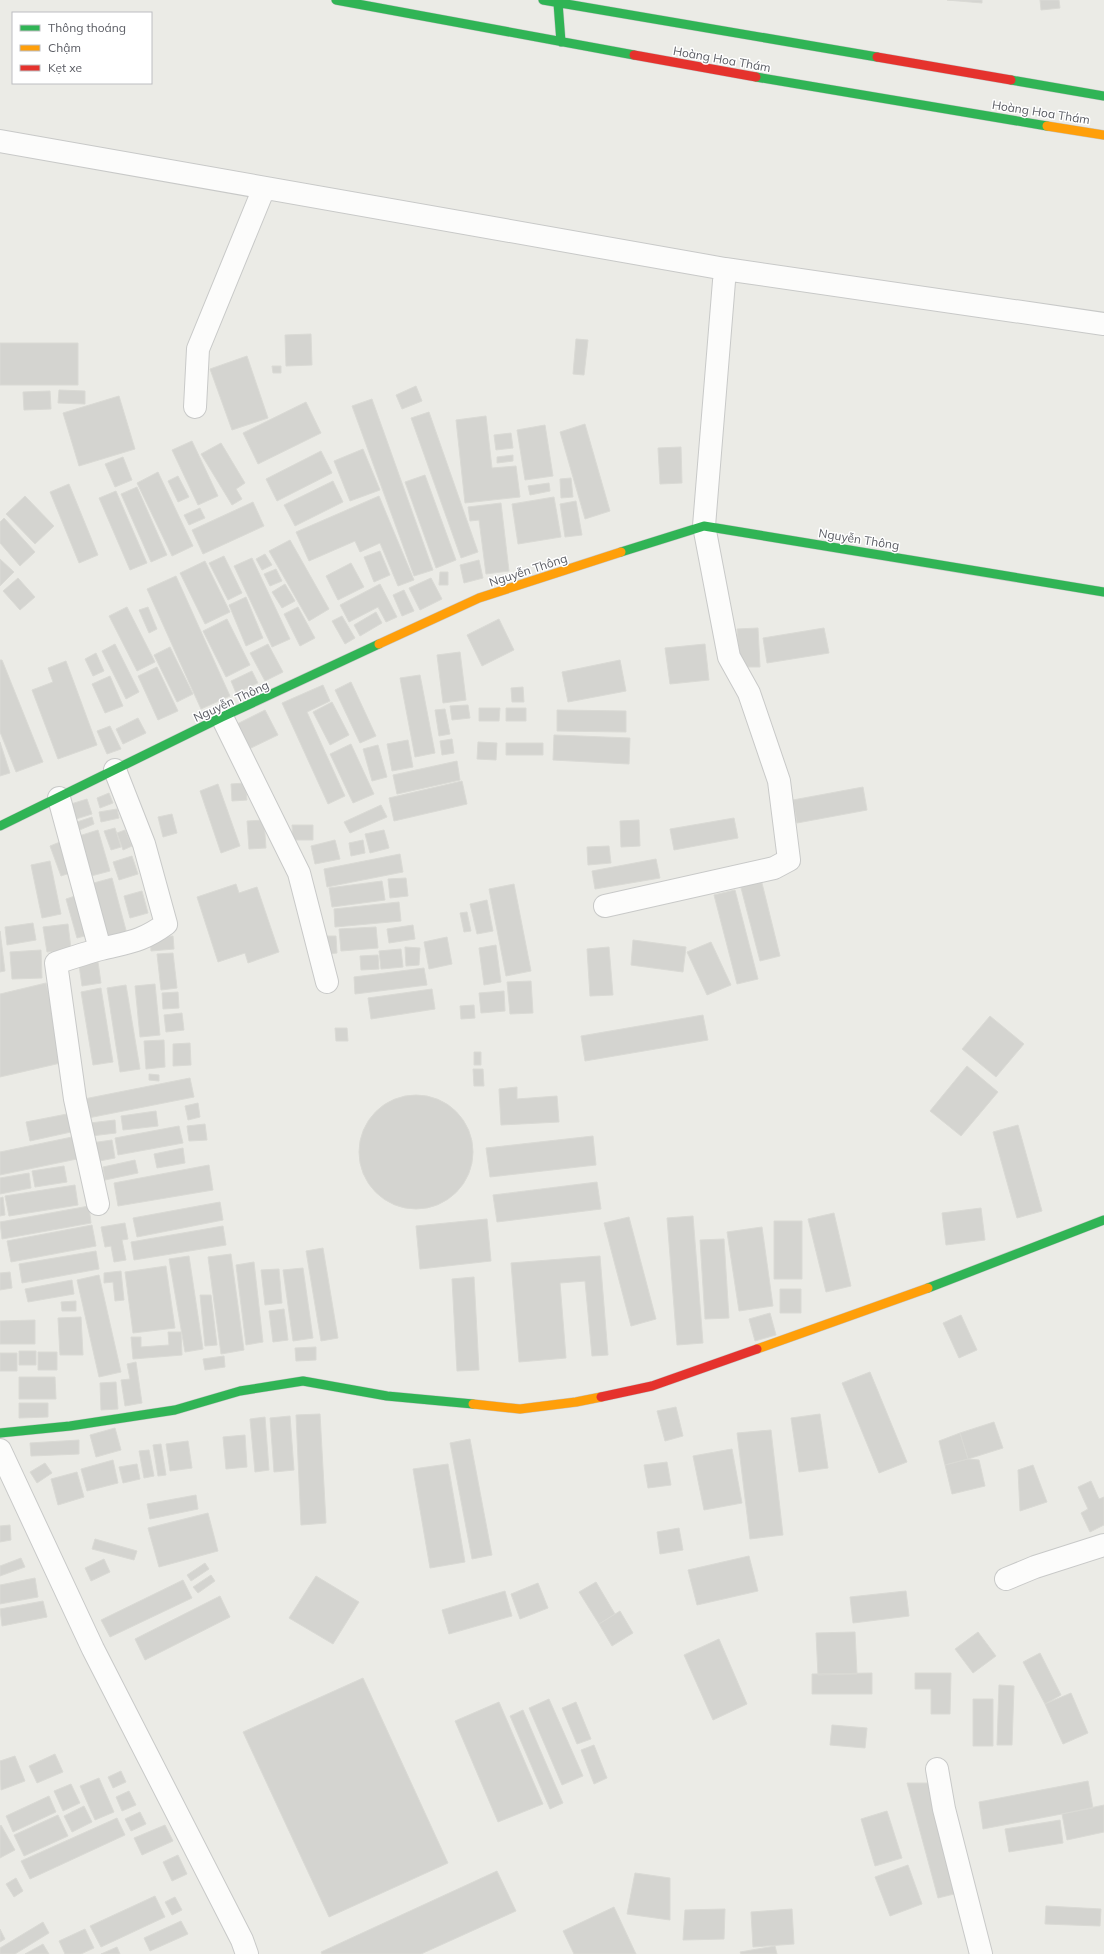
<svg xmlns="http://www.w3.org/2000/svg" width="1104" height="1954" viewBox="0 0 1104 1954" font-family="Mulish,sans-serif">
	<rect width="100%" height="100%" fill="#ebebe6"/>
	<path fill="#d4d4d0" stroke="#dadad5" d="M947 0H982V3Z
		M1040 0H1059L1060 8 1041 10Z
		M311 334 312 365 286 366 285 335Z
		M576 339 588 340 584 375 573 374Z
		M0 343H78V385H0Z
		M247 356 268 418 232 430 210 369Z
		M272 366H281V373H273Z
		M416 386 422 401 402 409 396 395Z
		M59 390 85 391V404L58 403Z
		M50 391 51 409 24 410 23 392Z
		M119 396 135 449 79 466 63 413Z
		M372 399 433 570 414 576 352 406Z
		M306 402 321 433 258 464 243 433Z
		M429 412 478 552 461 558 411 418Z
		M486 416 492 468 516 466 520 497 465 503 456 420Z
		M585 424 610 511 585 519 560 432Z
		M545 425 553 476 525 480 517 430Z
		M511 433 513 448 496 450 494 435Z
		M192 441 218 496 198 505 172 450Z
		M221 443 245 483 236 489 242 499 232 505 201 454Z
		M681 447 682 483 660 484 658 448Z
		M363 449 380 490 350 501 334 461Z
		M321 451 332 473 277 501 266 479Z
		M513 455V461L497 463V457Z
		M123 457 132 480 115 487 105 464Z
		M158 472 193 546 172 556 137 483Z
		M425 475 456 560 436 568 405 482Z
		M178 476 189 497 178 502 168 481Z
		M571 478 573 497 561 498 560 479Z
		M333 481 343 502 295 526 284 505Z
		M549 483 550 491 530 495 528 486Z
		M69 484 98 555 79 563 50 492Z
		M137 487 167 555 151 562 121 494Z
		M116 491 147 563 130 570 99 498Z
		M25 496 54 526 35 544 6 514Z
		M379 496 414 580 398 586 380 543 360 552 355 541 309 561 296 532Z
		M554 497 561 537 518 544 512 504Z
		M576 501 582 535 565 537 560 504Z
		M253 502 264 526 203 554 192 530Z
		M501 503 509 571 486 574 479 520 470 521 468 507Z
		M200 508 205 518 189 525 184 515Z
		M4 518 35 552 20 566 0 543V522Z
		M290 540 329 609 309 621 269 551Z
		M380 551 390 575 374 582 364 557Z
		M265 554 272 565 262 570 256 559Z
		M224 556 242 593 228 600 209 563Z
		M252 558 290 639 272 647 234 566Z
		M0 559 14 572 0 586Z
		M479 560 483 578 464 583 460 565Z
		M205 561 230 612 205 624 180 573Z
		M351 563 364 587 338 600 326 576Z
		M276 569 282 581 270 586 264 574Z
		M440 572H448V585H439Z
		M176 576 230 696 201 709 147 589Z
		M18 578 35 597 20 610 3 591Z
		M431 578 442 599 420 610 409 588Z
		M285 584 295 601 282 608 272 592Z
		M380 584 397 617 386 622 378 607 349 622 340 605Z
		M404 590 414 611 402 616 393 595Z
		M246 597 263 638 246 646 229 605Z
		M127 607 155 662 137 671 109 616Z
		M148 607 157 629 149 633 139 610Z
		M298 607 315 638 300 646 284 614Z
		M376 612 382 623 360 636 354 625Z
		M342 616 355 638 345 644 332 621Z
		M227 619 250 665 226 677 203 631Z
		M499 619 514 650 482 666 467 635Z
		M758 628 760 667H740L737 629Z
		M824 628 829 653 767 663 763 638Z
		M115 644 139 692 126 699 102 651Z
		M268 644 283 672 265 681 250 653Z
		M705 644 709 680 670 684 665 648Z
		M170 647 193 694 177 702 154 655Z
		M460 652 466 700 443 703 437 655Z
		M96 653 104 671 93 676 85 659Z
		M0 660H2L43 762 16 772 0 732Z
		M620 660 626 691 568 702 562 672Z
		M66 661 97 745 58 759 32 690 53 682 48 668Z
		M157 667 178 711 158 720 138 676Z
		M252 671 258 683 236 693 231 681Z
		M420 675 435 753 415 757 400 678Z
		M110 676 123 706 105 713 92 684Z
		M351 682 376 736 360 743 335 690Z
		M323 685 330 701 307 712 345 796 328 804 282 703Z
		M523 687 524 702H512L511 688Z
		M332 702 349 735 330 745 313 712Z
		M468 705 470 718 452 720 450 706Z
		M479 708H500L499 721H479Z
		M506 708H526V721H506Z
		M445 709 450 734 439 736 435 710Z
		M265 710 278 735 249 749 237 724Z
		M557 710 626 711V732L557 731Z
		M138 718 146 733 123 744 116 729Z
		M110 726 121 749 107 754 97 731Z
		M554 735 630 738 629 764 553 760Z
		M452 739 454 753 442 755 440 741Z
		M408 740 413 767 392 771 387 744Z
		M0 742 10 773 0 776Z
		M478 742 497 743 496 760 477 759Z
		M506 743H543V755H506Z
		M351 744 374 794 353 803 330 754Z
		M378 745 387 777 372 781 363 749Z
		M457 761 460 780 397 794 393 775Z
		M462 781 467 804 394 821 389 798Z
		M245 783 247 800 232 801 231 784Z
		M218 784 240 846 221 853 200 791Z
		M863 787 867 810 797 823 793 800Z
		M109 793 113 803 100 808 97 798Z
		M87 799 92 814 76 819 71 804Z
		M381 805 387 817 350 833 344 822Z
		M117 809 119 818 101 822 99 812Z
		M172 814 177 833 163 837 158 817Z
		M92 817 94 824 77 831 74 823Z
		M734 818 738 838 674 850 670 829Z
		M264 820 266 848 249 849 247 821Z
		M639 820 640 846 621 847 620 821Z
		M292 825H313V840H293Z
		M115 828 121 847 111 850 104 831Z
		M98 830 110 871 91 876 79 836Z
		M125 830 132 846 123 850 117 833Z
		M384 830 389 848 370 853 365 834Z
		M65 840 76 871 61 876 50 846Z
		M335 840 340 859 315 864 311 846Z
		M363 840 365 853 351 856 349 843Z
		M609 846 611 863 588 865 587 847Z
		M400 854 403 872 327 887 324 869Z
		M132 856 138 874 119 880 113 862Z
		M656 859 660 878 595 889 592 871Z
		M50 861 61 914 42 918 31 865Z
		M112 878 127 934 105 940 90 884Z
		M406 878 408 896 390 898 388 879Z
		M761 879 780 956 760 961 740 884Z
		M382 881 385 900 332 907 329 888Z
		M236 884 239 893 257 887 279 952 248 963 245 953 218 962 197 897Z
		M514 884 531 971 506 976 489 889Z
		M735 890 758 979 737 984 714 895Z
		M142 891 148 913 130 918 124 896Z
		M81 894 92 934 77 938 66 899Z
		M487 900 493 931 477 934 470 904Z
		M399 902 401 921 335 927 334 909Z
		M467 912 471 931 464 932 460 913Z
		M33 923 36 940 7 945 5 927Z
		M68 924 71 949 47 952 43 927Z
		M413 925 415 939 389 943 387 929Z
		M376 927 378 948 341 951 339 929Z
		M0 931 5 971 0 972Z
		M173 936 174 949 151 951 150 937Z
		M325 936H336L337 953 327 954Z
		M447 937 452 964 429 969 424 942Z
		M633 940 686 947 683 972 631 965Z
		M711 942 731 985 707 995 687 952Z
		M496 945 501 982 484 985 479 948Z
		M405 947 420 948 419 965 406 966Z
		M609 947 613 995 590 996 587 949Z
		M401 949 403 967 381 969 379 951Z
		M41 950 42 978 12 979 10 952Z
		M173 953 177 988 161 990 157 954Z
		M378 955 379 969 361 970 360 956Z
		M98 962 101 983 82 986 79 965Z
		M424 968 427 985 355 994 354 977Z
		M531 981 533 1013 510 1014 507 982Z
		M46 983 65 1062 0 1077V994Z
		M155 984 160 1035 140 1037 135 986Z
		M126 985 140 1069 120 1072 107 988Z
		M101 988 113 1062 93 1065 81 992Z
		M432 989 435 1009 371 1019 368 998Z
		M504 991 505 1011 481 1013 479 993Z
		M178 992 179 1008 163 1009 162 993Z
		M474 1005 475 1018 461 1019 460 1006Z
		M182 1013 184 1030 166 1032 164 1015Z
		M703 1015 708 1040 585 1061 581 1036Z
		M990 1016 1024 1044 996 1077 962 1049Z
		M335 1028H347L348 1041H336Z
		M164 1040 165 1067 146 1069 144 1041Z
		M190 1043 191 1065 173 1066V1044Z
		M474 1052H481V1065H474Z
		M967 1066 998 1092 961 1136 930 1111Z
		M473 1069H483L484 1086H474Z
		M149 1074 159 1075V1081L149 1080Z
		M190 1078 194 1097 88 1118 84 1099Z
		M517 1087V1099L557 1096 559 1122 501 1125 499 1089Z
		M359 1152a57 57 0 1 1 114 0a57 57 0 1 1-114 0Z
		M198 1103 200 1117 188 1120 185 1106Z
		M156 1111 158 1126 123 1130 121 1116Z
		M67 1114 71 1132 30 1141 26 1122Z
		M115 1120 116 1133 91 1136 90 1123Z
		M205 1124 207 1140 189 1141 187 1126Z
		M1018 1125 1042 1211 1017 1218 993 1132Z
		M179 1126 183 1143 118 1155 115 1138Z
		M593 1136 596 1165 490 1177 486 1148Z
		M72 1137 77 1159 0 1175V1152Z
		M112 1140 115 1158 94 1162 91 1143Z
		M183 1148 185 1163 157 1168 154 1154Z
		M135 1160 138 1173 105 1180 103 1167Z
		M209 1165 213 1190 118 1206 114 1183Z
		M64 1166 67 1182 35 1187 32 1171Z
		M29 1173 31 1188 0 1194V1178Z
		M597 1182 601 1209 497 1222 493 1195Z
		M75 1185 78 1205 9 1216 5 1196Z
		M3 1197 5 1215 0 1216V1198Z
		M220 1202 223 1220 137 1237 133 1218Z
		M89 1206 91 1223 2 1239 0 1222Z
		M981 1208 985 1240 946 1245 942 1213Z
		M834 1213 851 1286 826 1292 808 1219Z
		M693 1216 703 1343 677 1345 667 1218Z
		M629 1217 656 1319 631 1326 604 1223Z
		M487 1219 491 1261 420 1269 416 1226Z
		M774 1221H802V1279H774Z
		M125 1223 128 1239 122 1240 126 1260 114 1262 111 1246 105 1247 101 1227Z
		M92 1225 96 1246 11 1262 7 1241Z
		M223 1226 226 1245 134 1260 131 1242Z
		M762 1227 773 1306 739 1311 727 1232Z
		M724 1239 729 1318 705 1319 700 1240Z
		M323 1248 338 1338 321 1341 306 1251Z
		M96 1251 99 1269 22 1283 19 1264Z
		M231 1254 244 1350 221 1354 208 1257Z
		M189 1256 203 1349 185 1352 169 1259Z
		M600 1256 608 1355 592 1356 585 1281 560 1283 566 1358 519 1362 511 1263Z
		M254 1262 263 1342 246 1345 236 1265Z
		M166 1266 175 1328 133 1333 125 1272Z
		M303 1268 313 1338 293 1341 283 1270Z
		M279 1269 282 1303 265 1305 261 1270Z
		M121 1271 124 1300 115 1301 113 1282 104 1283V1273Z
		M10 1272 12 1288 0 1290V1273Z
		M99 1275 121 1372 99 1377 77 1280Z
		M474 1277 479 1370 457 1371 452 1279Z
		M72 1280 74 1294 28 1302 25 1289Z
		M780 1289H801V1313H780Z
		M200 1295H211L217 1345 205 1346Z
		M76 1301V1311H62L61 1302Z
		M284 1309 288 1340 273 1342 269 1311Z
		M770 1313 776 1335 755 1341 749 1319Z
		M961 1315 977 1350 959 1358 943 1323Z
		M81 1317 83 1355H60L58 1318Z
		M35 1320V1344H0V1321Z
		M168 1332H181L182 1355 133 1359 131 1337H141V1347L169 1345Z
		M316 1347V1360L296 1361 295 1348Z
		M19 1351H36V1365H19Z
		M38 1352H57V1370H38Z
		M0 1353H17V1371H0Z
		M224 1356 225 1367 205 1370 203 1359Z
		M136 1362 142 1403 125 1406 121 1380 130 1379 127 1364Z
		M870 1372 907 1462 879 1473 842 1383Z
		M19 1377H55L56 1399H19Z
		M116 1382 118 1409 101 1410 100 1383Z
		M19 1403H48V1417L19 1418Z
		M676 1407 683 1436 665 1441 657 1411Z
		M320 1414 326 1523 301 1525 296 1415Z
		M820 1414 828 1468 799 1472 791 1418Z
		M290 1416 294 1470 274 1472 270 1418Z
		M265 1417 269 1470 255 1472 250 1419Z
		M994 1422 1003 1448 968 1459 960 1433Z
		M115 1428 121 1450 96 1457 90 1435Z
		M771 1430 783 1535 750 1539 737 1433Z
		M960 1433 968 1459 945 1465 939 1441Z
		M245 1435 247 1467 226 1469 223 1437Z
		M470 1439 492 1555 472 1559 450 1443Z
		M79 1440V1454L31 1456 30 1443Z
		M188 1441 192 1468 170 1471 166 1444Z
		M161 1444 166 1475 158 1476 153 1445Z
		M732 1449 742 1503 704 1510 693 1456Z
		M149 1450 154 1476 144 1478 139 1451Z
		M968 1459 979 1460 985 1486 952 1494 945 1465Z
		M113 1460 118 1483 87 1491 81 1469Z
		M667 1462 671 1485 648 1488 644 1465Z
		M45 1463 52 1473 37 1483 30 1472Z
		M137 1464 140 1479 123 1483 119 1467Z
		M448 1464 465 1562 430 1568 413 1469Z
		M1033 1465 1047 1502 1020 1511 1018 1470Z
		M77 1472 84 1497 58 1505 51 1479Z
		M1091 1481 1099 1499 1104 1497V1525L1090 1532 1081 1513 1088 1509 1078 1487Z
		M196 1495 198 1509 150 1519 147 1504Z
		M208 1513 218 1551 159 1567 148 1528Z
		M10 1525 11 1540 0 1542V1526Z
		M679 1528 683 1550 660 1554 657 1532Z
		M95 1539 137 1551 134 1560 92 1549Z
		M749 1556 758 1591 697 1605 688 1570Z
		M21 1558 25 1567 0 1576V1566Z
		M104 1559 110 1572 91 1581 85 1568Z
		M205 1563 209 1569 191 1581 187 1575Z
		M211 1575 215 1581 198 1593 193 1587Z
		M316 1576 359 1602 333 1644 289 1618Z
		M35 1578 38 1597 0 1604V1585Z
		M183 1580 192 1598 110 1637 101 1620Z
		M596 1582 615 1614 599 1624 579 1592Z
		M538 1583 548 1608 520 1619 511 1594Z
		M505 1591 512 1616 449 1634 442 1610Z
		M906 1591 909 1616 853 1623 850 1597Z
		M220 1596 230 1617 145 1660 135 1639Z
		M43 1601 47 1617 2 1626 0 1609Z
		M620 1611 633 1633 612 1646 599 1624Z
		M855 1632 857 1674 818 1675 816 1633Z
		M978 1632 996 1656 973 1673 955 1649Z
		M719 1639 747 1704 713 1720 684 1655Z
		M1040 1653 1061 1695 1045 1704 1023 1662Z
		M872 1673V1694H812V1674Z
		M915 1673H951L950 1714H931V1689H915Z
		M363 1678 448 1863 329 1917 243 1732Z
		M999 1685 1014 1686 1012 1745H997Z
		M1071 1693 1088 1733 1063 1744 1045 1704Z
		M549 1699 583 1776 562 1785 529 1708Z
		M973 1699H993V1746H973Z
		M499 1702 543 1804 498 1822 455 1721Z
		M576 1702 591 1739 577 1744 562 1708Z
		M523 1710 563 1803 550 1809 510 1716Z
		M832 1725 867 1728 865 1748 830 1745Z
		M594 1745 607 1778 594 1784 581 1750Z
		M55 1754 63 1772 37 1783 29 1766Z
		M15 1756 25 1781 1 1790 0 1761Z
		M121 1771 126 1782 113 1788 108 1777Z
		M99 1778 114 1812 95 1820 80 1786Z
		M1088 1781 1093 1808 983 1829 979 1802Z
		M907 1783H929L958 1893 938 1898Z
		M71 1784 80 1803 63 1811 54 1791Z
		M129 1791 136 1805 122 1811 116 1797Z
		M49 1796 56 1812 13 1832 6 1816Z
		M1104 1805V1832L1067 1840 1062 1814Z
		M84 1806 92 1822 72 1832 64 1816Z
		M887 1811 902 1858 875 1866 861 1819Z
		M140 1812 146 1824 131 1831 125 1819Z
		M58 1815 68 1836 24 1856 14 1835Z
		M117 1818 125 1835 30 1879 21 1861Z
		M1060 1820 1063 1843 1009 1852 1005 1829Z
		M1 1825 15 1850 0 1858V1826Z
		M165 1825 173 1841 142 1855 134 1838Z
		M178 1855 187 1874 172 1881 163 1862Z
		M908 1865 922 1904 890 1916 875 1877Z
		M497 1871 516 1911 421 1954H322L321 1952Z
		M635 1873 670 1878V1920L627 1914Z
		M16 1878 23 1891 14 1897 6 1884Z
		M155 1896 165 1917 101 1947 90 1926Z
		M175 1897 182 1910 172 1915 165 1902Z
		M1046 1906 1101 1909 1100 1926 1045 1924Z
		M614 1907 636 1954H574L563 1931Z
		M725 1909 724 1939 683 1940 685 1910Z
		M792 1909 794 1944 753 1947 751 1912Z
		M181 1921 188 1934 150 1951 144 1938Z
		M43 1922 49 1933 15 1954H0V1948Z
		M0 1929 5 1939 0 1942Z
		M85 1929 94 1948 81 1954H65L59 1941Z
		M43 1944 49 1954H25Z
		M775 1946 777 1954H741L740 1952Z
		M117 1947 120 1954H101Z"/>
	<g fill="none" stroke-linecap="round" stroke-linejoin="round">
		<g stroke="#c8c9c8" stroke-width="24">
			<path id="street" d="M0 141 725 269 1104 324
				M195 407 198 349 264 188
				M222 717 299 873 327 982
				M59 798 100 949
				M605 906 774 868 789 860 779 781 749 693 729 657 704 526 725 269
				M98 1204 75 1099 56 963C71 958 86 953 101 949 129 942 141 942 166 924L144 844 115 770
				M0 1450 93 1649 242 1940 247 1954
				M1006 1579 1035 1567 1104 1545
				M937 1769 944 1809 981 1954"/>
		</g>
		<g stroke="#c7c7c7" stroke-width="10">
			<path id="fast" d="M336 0 634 55
				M543 0 877 57
				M558 3 561 42
				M756 77 1047 126
				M1011 80 1104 96
				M621 552 704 526 1104 592
				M0 826 222 717 379 644
				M928 1288 1104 1220
				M0 1433 70 1426 175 1410 240 1391 303 1381 387 1396 473 1404"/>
		</g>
		<g stroke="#c7c7c7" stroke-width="10">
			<path id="slow" d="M1047 126 1104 135
				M379 644 479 598 621 552
				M757 1349 928 1288
				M473 1404 520 1409 576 1402 601 1397"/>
		</g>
		<g stroke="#c7c7c7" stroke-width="10">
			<path id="jam" d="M634 55 756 77
				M877 57 1011 80
				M601 1397 652 1386 757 1349"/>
		</g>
		<use href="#street" stroke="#fcfcfb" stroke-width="22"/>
		<use href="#fast" stroke="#30b455" stroke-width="9"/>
		<use href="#slow" stroke="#ff9f0a" stroke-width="9"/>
		<use href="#jam" stroke="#e5322d" stroke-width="9"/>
	</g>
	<g text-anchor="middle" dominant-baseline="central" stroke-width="3" stroke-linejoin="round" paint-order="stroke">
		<g font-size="12" fill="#5b5d64" stroke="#fff">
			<text transform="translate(722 59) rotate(10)">Hoàng Hoa Thám</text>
			<text transform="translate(1041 112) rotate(9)">Hoàng Hoa Thám</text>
			<text transform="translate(859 539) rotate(9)">Nguyễn Thông</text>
			<text transform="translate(528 570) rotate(-18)">Nguyễn Thông</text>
			<text transform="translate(231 701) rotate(-25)">Nguyễn Thông</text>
		</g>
	</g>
	<rect x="12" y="12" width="140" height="72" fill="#ffffff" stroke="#bdbec1"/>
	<rect x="20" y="25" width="20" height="6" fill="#30b455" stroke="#bdbec1"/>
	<text x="48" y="32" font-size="12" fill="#5b5d64">Thông thoáng</text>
	<rect x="20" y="45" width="20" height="6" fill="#ff9f0a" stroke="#bdbec1"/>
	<text x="48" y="52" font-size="12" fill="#5b5d64">Chậm</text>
	<rect x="20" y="65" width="20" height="6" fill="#e5322d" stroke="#bdbec1"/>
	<text x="48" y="72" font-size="12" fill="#5b5d64">Kẹt xe</text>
</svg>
